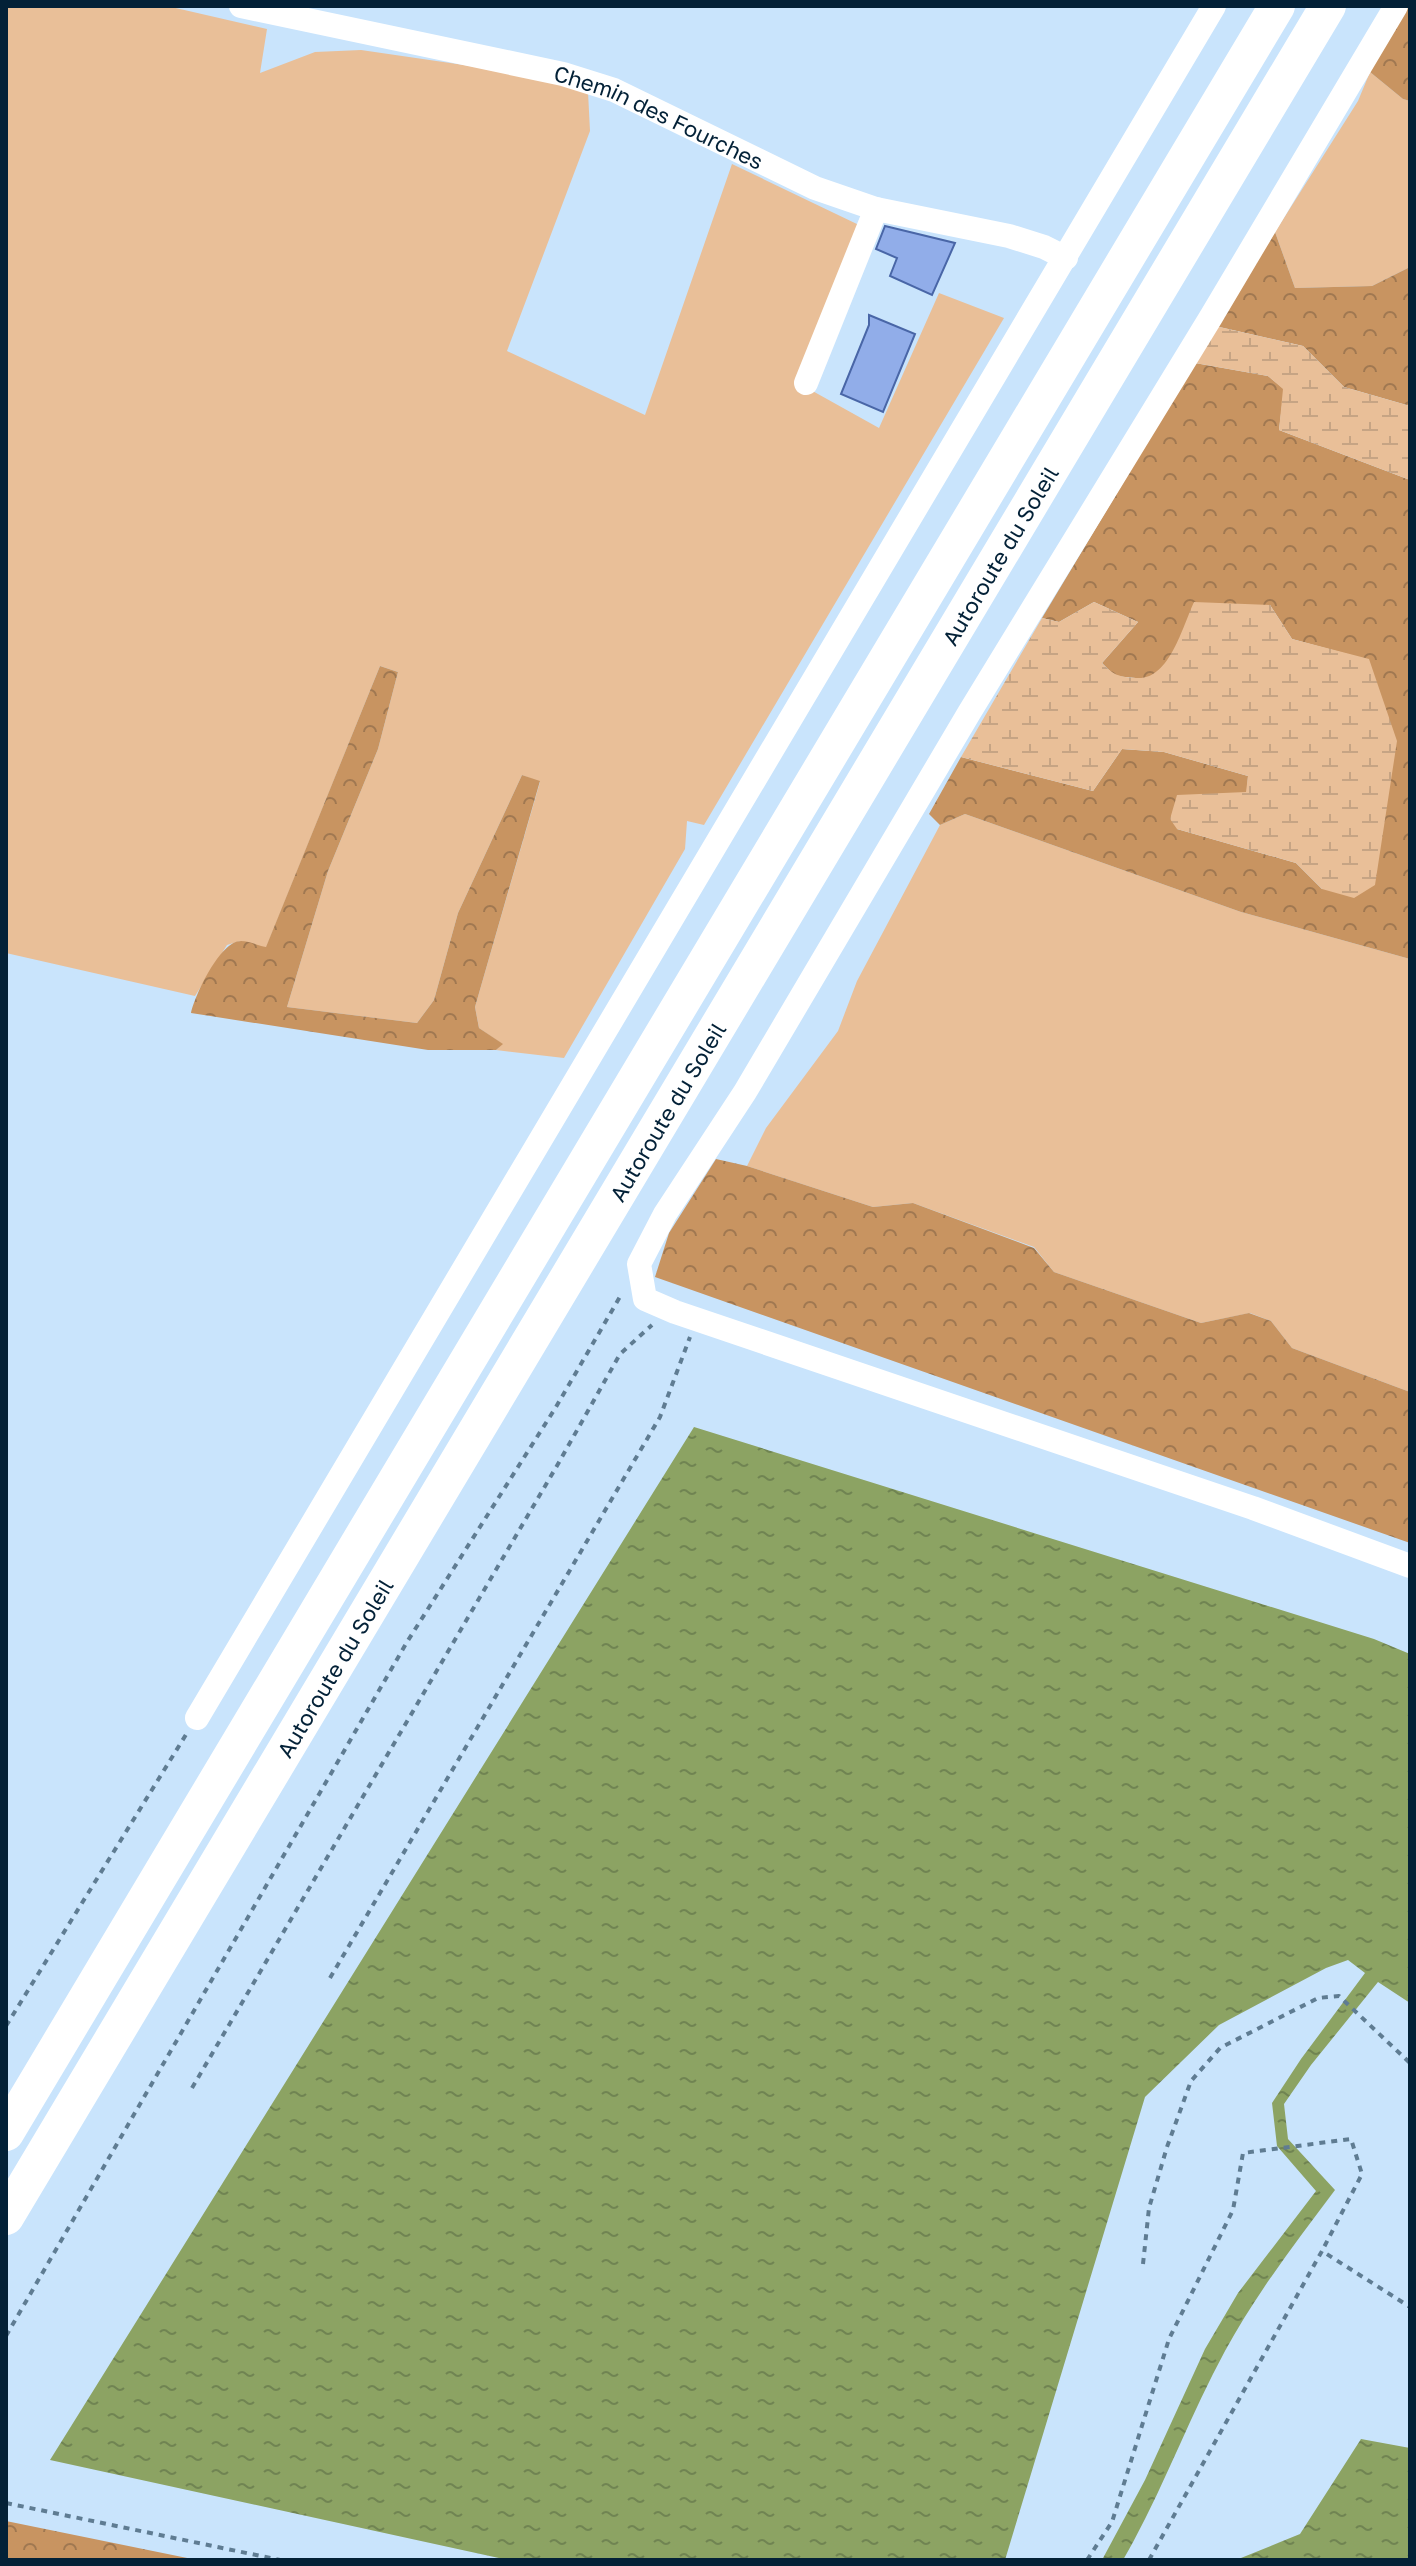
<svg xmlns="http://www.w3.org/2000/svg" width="1416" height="2566" viewBox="0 0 1416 2566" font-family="'Golos Text',sans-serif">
	<defs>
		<pattern id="forest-crowns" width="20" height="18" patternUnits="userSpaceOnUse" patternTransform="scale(2)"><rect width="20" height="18" fill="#c89461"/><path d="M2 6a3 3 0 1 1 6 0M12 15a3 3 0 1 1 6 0" fill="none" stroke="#a07851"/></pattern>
		<pattern id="wetland-marsh" width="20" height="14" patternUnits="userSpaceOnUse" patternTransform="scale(2)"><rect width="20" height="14" fill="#e9bf98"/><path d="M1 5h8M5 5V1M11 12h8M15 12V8" fill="none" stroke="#c6a484"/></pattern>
		<pattern id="water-ripples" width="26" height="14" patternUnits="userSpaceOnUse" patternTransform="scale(2)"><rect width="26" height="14" fill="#8ca363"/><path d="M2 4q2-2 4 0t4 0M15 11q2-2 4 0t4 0" fill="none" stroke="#708452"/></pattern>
	</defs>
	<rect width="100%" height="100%" fill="#c9e4fc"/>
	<path fill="#e9bf98" d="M6 6H167L267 29 260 73 315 52 361 50 505 71 588 92 590 131 507 351 645 415 732 164 859 225 800 384 879 428 939 293 1004 318 704 825 687 821 685 849 564 1058 496 1050 502 1044 479 1028 475 1007 540 782 522 775 458 913 434 1000 417 1023 287 1007 328 871 378 749 398 672 380 666 266 948 240 941 227 945 195 996 6 953Z
		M1370 72 1403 99 1410 101V267L1372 286 1295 288 1275 232 1358 101Z
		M965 814 1241 912 1410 959V1392L1292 1348 1271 1321 1250 1313 1201 1323 1054 1272 1034 1247 913 1203 873 1207 747 1166 766 1128 838 1031 857 981 940 825Z"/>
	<path fill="url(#forest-crowns)" d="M1408 6H1410V101L1403 99 1370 72Z
		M1275 232 1295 288 1372 286 1410 267V406L1344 387 1303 346 1215 326Z
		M1195 363 1268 376 1284 389 1279 430 1410 480V959L1241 912 965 814 940 825 929 814 961 757 1093 791 1122 749 1164 752 1248 776 1247 792 1177 829 1296 863 1322 889 1369 660 1292 639 1270 605 1146 679 1115 676 1102 663 1138 622 1094 602 1059 622 1042 618Z
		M380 666 398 672 378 749 328 871 287 1007 417 1023 434 1000 458 913 522 775 540 781 475 1007 479 1028 503 1044 496 1050H428L191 1013C195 995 220 941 241 941 249 941 259 946 266 947Z
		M716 1159 747 1166 873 1207 913 1203 1034 1248 1054 1272 1201 1323 1249 1313 1271 1321 1292 1348 1410 1392V1543L655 1277 669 1233Z
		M6 2521 197 2560H6Z"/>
	<path fill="url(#wetland-marsh)" d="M1215 326 1303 346 1344 387 1410 406V480L1279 430 1283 389 1268 376 1195 363Z
		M1094 602 1138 622 1102 663C1113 675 1119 677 1136 678 1169 681 1182 628 1194 602L1270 605 1292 639 1369 659 1397 741 1375 885 1354 898 1322 889 1296 863 1177 829 1170 819 1177 795 1246 792 1248 776 1164 752 1122 749 1093 791 961 757 1042 618 1059 622Z"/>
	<path fill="url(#water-ripples)" d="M694 1427 1374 1639 1410 1654V2003L1378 1982 1311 2065 1284 2104 1288 2139 1335 2190C1296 2242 1256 2294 1225 2351 1188 2419 1162 2493 1123 2560H1102L1145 2480 1205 2349 1238 2293 1316 2191 1277 2146 1272 2103 1301 2059 1365 1973 1348 1960 1326 1968 1219 2025 1145 2097 1005 2560H508L50 2460Z
		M1361 2439 1410 2448V2560H1236L1300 2534Z"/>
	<path fill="#91ade9" stroke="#4966a7" stroke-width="2" d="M885 226 955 243 932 295 890 276 897 258 876 249Z
		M869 315 915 334 883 412 841 394 869 325Z"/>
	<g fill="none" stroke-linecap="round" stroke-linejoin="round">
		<path stroke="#5f7c92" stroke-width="4" stroke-dasharray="6 6" stroke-linecap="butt" d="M330 1978 660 1417 690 1337
			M6 2026 187 1733
			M192 2088 558 1464 620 1354 652 1325
			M1143 2264 1149 2208 1167 2147 1191 2081 1220 2048 1318 1998 1339 1996 1410 2063
			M6 2336 407 1642 556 1407 621 1295
			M6 2503 280 2560
			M1087 2560 1112 2522 1169 2339 1233 2210 1243 2153 1351 2139 1362 2174 1322 2251
			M1149 2560 1322 2251 1410 2307"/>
		<g stroke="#fff" stroke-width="24">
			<path id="s1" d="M241 6 563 74 614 90 815 188 876 209 1009 236 1044 247 1066 258"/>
			<path d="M1396 6 1211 317 969 713 745 1092 665 1214 639 1264 645 1299 675 1312 1253 1508 1410 1566"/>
			<path d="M806 383 876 209"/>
			<path d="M197 1718 1214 6"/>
		</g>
		<g stroke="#fff" stroke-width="36">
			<path d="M6 2133 1277 6"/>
			<path id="s2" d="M6 2217 1328 6"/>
		</g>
	</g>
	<g text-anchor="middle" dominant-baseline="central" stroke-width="6" stroke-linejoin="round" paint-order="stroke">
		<g font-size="22" fill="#032137" stroke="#e2effb">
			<text stroke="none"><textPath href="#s1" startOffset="434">Chemin des Fourches</textPath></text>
			<text stroke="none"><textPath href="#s2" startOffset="1936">Autoroute du Soleil</textPath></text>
			<text stroke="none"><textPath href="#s2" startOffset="1288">Autoroute du Soleil</textPath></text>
			<text stroke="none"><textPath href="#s2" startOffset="640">Autoroute du Soleil</textPath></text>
		</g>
	</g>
	<rect width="1416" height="2566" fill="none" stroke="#032137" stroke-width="16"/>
</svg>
